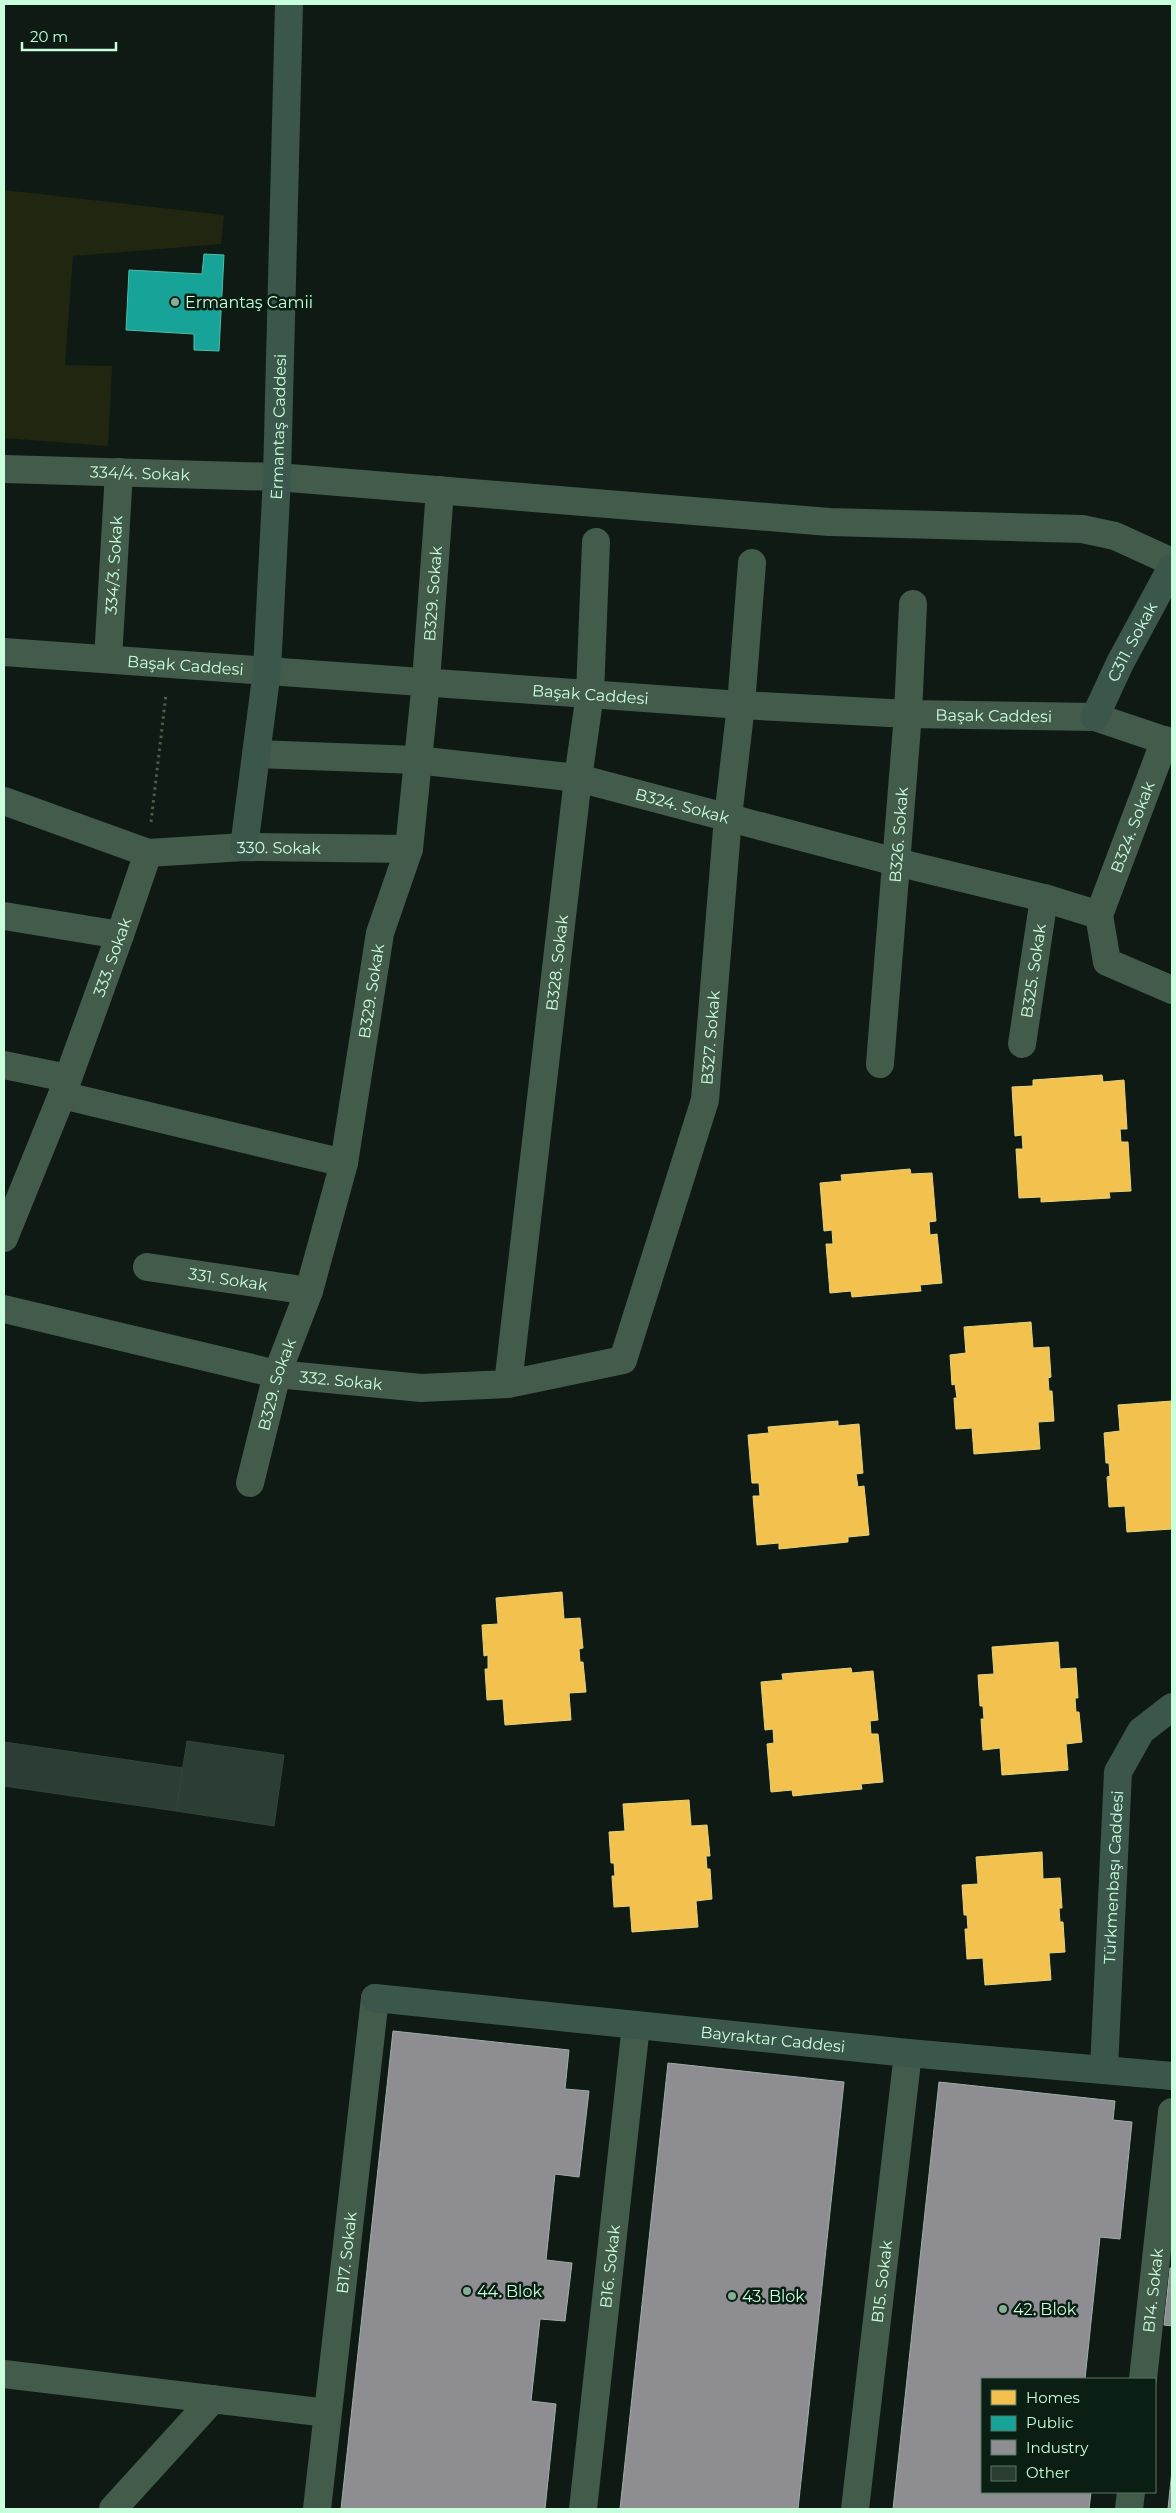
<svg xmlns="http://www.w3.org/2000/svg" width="1176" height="2513" viewBox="0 0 1176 2513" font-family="Montserrat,sans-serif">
	<rect width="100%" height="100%" fill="#0f1a14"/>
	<path fill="#20260f" d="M4 190 224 215 221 244 73 256 65 365 112 366 108 446 4 438Z"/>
	<path fill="#f2c14e" stroke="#e5d479" d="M1102 1075 1103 1082 1124 1080 1127 1129H1120L1121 1142H1128L1131 1191 1109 1192 1110 1198 1041 1202V1197L1019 1198 1016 1149H1023L1022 1135 1015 1136 1012 1087 1033 1086V1080Z
		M910 1169 911 1174 932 1173 936 1221 929 1222 930 1235 937 1234 942 1283 920 1285 921 1291 852 1297 851 1291 830 1293 826 1244H833L832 1230 824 1231 820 1183 842 1181 841 1175Z
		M1031 1322 1033 1348 1049 1347 1051 1377 1048 1378 1049 1391H1052L1054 1421 1038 1422 1040 1449 974 1454 972 1428 956 1429 954 1398H957L955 1384 952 1385 950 1355 966 1353 964 1327Z
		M1172 1401V1529L1127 1532 1125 1506 1109 1507 1107 1477 1110 1476 1109 1463H1106L1104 1433 1120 1431 1118 1405Z
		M838 1421V1426L859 1424 863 1473 856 1474 858 1487 864 1486 869 1535 848 1537V1542L779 1549V1543L757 1545 753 1496H760L759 1483H752L748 1435 769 1433 768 1427Z
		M562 1592 564 1619 580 1618 583 1648 579 1649 580 1662H583L586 1692 569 1693 571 1720 505 1725 503 1699 487 1700 485 1669H488V1655L484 1656 482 1625 498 1624 496 1598Z
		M1058 1642 1060 1669 1076 1668 1078 1698H1075L1076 1712H1079L1082 1742 1066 1744 1068 1770 1002 1775 1000 1748 983 1750 981 1719H984L983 1706H980L978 1675 994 1674 992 1647Z
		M851 1668 852 1673 873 1671 878 1720 870 1721 871 1734H878L883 1782 861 1784 862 1789 793 1796 792 1790 771 1792 767 1744 774 1743 773 1729 765 1730 761 1682 783 1680 782 1674Z
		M689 1800 691 1826 707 1825 710 1856H706L707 1869H710L712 1899 696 1901 698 1927 632 1932 630 1906 614 1907 612 1876H615L614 1863H611L609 1832 625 1831 623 1804Z
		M1042 1852 1043 1879 1060 1878 1062 1908H1059L1060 1922H1063L1065 1952 1049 1953 1051 1980 985 1985 983 1958 967 1959 965 1929H968L967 1915H964L962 1885 978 1884 976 1857Z"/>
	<path fill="#17a398" stroke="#4cbfac" d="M204 254 224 255 219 351 194 350V334L126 330 129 270 202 274Z"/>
	<path fill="#8d8d92" stroke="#9fafa8" d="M393 2031 569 2050 565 2089 589 2091 579 2177 555 2174 546 2260 572 2263 565 2321 540 2319 531 2401 556 2404 545 2509H341Z
		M668 2063 844 2082 798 2509H620Z
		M939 2082 1115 2101 1113 2120 1132 2122 1120 2239 1100 2237 1085 2379H982V2492H1091L1089 2509H893Z
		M1170 2268H1172V2326L1164 2325Z
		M1172 2470V2509H1168Z"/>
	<path fill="#2c3d33" stroke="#31453a" d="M187 1741 284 1755 274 1826 176 1811Z
		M4 1742 183 1768 176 1811 4 1786Z"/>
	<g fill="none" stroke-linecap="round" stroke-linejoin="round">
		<path stroke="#4c5e46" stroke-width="3" stroke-dasharray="2.5 4" stroke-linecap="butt" d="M151 822 166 694"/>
		<g stroke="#435b4a" stroke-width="28">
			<path id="s1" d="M4 469 277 477 829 522 1082 529 1115 536 1172 562"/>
			<path id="s2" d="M4 652 741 705 908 714 1095 717 1172 743"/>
			<path id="s3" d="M108 659 119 472"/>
			<path id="s4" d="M256 754 416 760 578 778 896 862 1044 898 1099 915 1107 962 1172 990"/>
			<path id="s5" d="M4 801 148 853 244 847 409 849"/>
			<path id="s6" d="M1099 915 1165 740"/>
			<path d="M4 916 120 935"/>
			<path id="s7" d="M1022 1044 1044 898"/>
			<path id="s8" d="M880 1064 908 714 913 604"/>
			<path d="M4 1065 67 1078"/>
			<path d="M62 1095 344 1163"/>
			<path id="s9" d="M4 1238 62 1095 120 935 148 853"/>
			<path id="s10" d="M147 1267 309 1291"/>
			<path id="s11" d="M4 1309 277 1374 421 1388 508 1384 623 1360 705 1100 728 817 741 705 752 563"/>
			<path id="s12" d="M508 1384 578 778 590 694 596 542"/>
			<path id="s13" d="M250 1483 277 1374 309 1291 344 1163 380 933 409 849 426 681 440 490"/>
			<path d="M4 2374 327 2413"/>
			<path id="s14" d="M1143 2379 1172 2112"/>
			<path d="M113 2509 213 2399"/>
			<path id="s15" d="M317 2509 375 1998"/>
			<path id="s16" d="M583 2509 636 2025"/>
			<path id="s17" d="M855 2509 908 2053"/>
			<path d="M1129 2509 1131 2492"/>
		</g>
		<g stroke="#3b564b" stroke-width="28">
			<path id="s18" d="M1095 717 1120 663 1172 567"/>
			<path id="s19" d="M244 847 267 670 277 477 289 4"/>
			<path id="s20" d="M375 1998 908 2053 1172 2076"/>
			<path id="s21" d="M1104 2068 1118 1772 1141 1731 1172 1707"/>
		</g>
	</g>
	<g fill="#87af96" stroke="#0b1e13" stroke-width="2">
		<circle cx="175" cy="302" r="5"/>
		<circle cx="467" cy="2291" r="5"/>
		<circle cx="732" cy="2296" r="5"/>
		<circle cx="1003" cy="2309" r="5"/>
	</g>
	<g text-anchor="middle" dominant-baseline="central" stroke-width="5" stroke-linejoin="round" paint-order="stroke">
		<g font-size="16" fill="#c8ffdc" stroke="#0b1e13" text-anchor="start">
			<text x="185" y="302">Ermantaş Camii</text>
			<text x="477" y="2291">44. Blok</text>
			<text x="742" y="2296">43. Blok</text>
			<text x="1013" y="2309">42. Blok</text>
		</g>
		<g font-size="16" fill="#c8ffdc" stroke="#0b1e13">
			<text stroke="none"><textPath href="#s19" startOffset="422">Ermantaş Caddesi</textPath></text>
			<text stroke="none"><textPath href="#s1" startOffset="136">334/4. Sokak</textPath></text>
			<text stroke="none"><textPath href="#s3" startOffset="94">334/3. Sokak</textPath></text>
			<text stroke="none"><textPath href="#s13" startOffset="912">B329. Sokak</textPath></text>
			<text stroke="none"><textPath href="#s18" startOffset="84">C311. Sokak</textPath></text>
			<text stroke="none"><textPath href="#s2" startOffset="182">Başak Caddesi</textPath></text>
			<text stroke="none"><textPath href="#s2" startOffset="588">Başak Caddesi</textPath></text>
			<text stroke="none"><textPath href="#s2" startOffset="992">Başak Caddesi</textPath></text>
			<text stroke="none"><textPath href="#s4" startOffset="431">B324. Sokak</textPath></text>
			<text stroke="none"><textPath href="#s6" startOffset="94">B324. Sokak</textPath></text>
			<text stroke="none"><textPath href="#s8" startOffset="230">B326. Sokak</textPath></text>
			<text stroke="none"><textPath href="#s5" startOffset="284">330. Sokak</textPath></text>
			<text stroke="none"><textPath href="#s9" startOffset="301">333. Sokak</textPath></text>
			<text stroke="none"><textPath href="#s12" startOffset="424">B328. Sokak</textPath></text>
			<text stroke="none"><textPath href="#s7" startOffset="74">B325. Sokak</textPath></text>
			<text stroke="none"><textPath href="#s13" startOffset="508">B329. Sokak</textPath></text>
			<text stroke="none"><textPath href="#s11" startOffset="965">B327. Sokak</textPath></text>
			<text stroke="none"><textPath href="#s10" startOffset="82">331. Sokak</textPath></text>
			<text stroke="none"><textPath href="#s11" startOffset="345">332. Sokak</textPath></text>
			<text stroke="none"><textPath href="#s13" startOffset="102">B329. Sokak</textPath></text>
			<text stroke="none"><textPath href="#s21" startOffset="191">Türkmenbaşı Caddesi</textPath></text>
			<text stroke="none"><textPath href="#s20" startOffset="400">Bayraktar Caddesi</textPath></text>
			<text stroke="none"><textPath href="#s15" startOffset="258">B17. Sokak</textPath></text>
			<text stroke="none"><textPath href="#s16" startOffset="244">B16. Sokak</textPath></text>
			<text stroke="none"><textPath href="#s17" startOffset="229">B15. Sokak</textPath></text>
			<text stroke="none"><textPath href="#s14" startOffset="89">B14. Sokak</textPath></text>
		</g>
	</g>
	<rect width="1176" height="2513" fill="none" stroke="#c8ffdc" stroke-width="10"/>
	<rect x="981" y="2378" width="175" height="115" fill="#0b1e13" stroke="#577863"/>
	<rect x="991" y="2390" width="25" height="15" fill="#f2c14e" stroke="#577863"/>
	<text x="1026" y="2403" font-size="15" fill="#c8ffdc">Homes</text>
	<rect x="991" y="2416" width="25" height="15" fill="#17a398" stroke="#577863"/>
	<text x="1026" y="2428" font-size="15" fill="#c8ffdc">Public</text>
	<rect x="991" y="2440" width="25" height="15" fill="#8d8d92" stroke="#577863"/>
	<text x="1026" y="2453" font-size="15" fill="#c8ffdc">Industry</text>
	<rect x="991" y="2466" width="25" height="15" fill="#2c3d33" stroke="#577863"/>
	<text x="1026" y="2478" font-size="15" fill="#c8ffdc">Other</text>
	<path d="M22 42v8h94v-8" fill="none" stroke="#c8ffdc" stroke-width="2.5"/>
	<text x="30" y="42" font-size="15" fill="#c8ffdc" stroke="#0b1e13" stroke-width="4" paint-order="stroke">20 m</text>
</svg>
